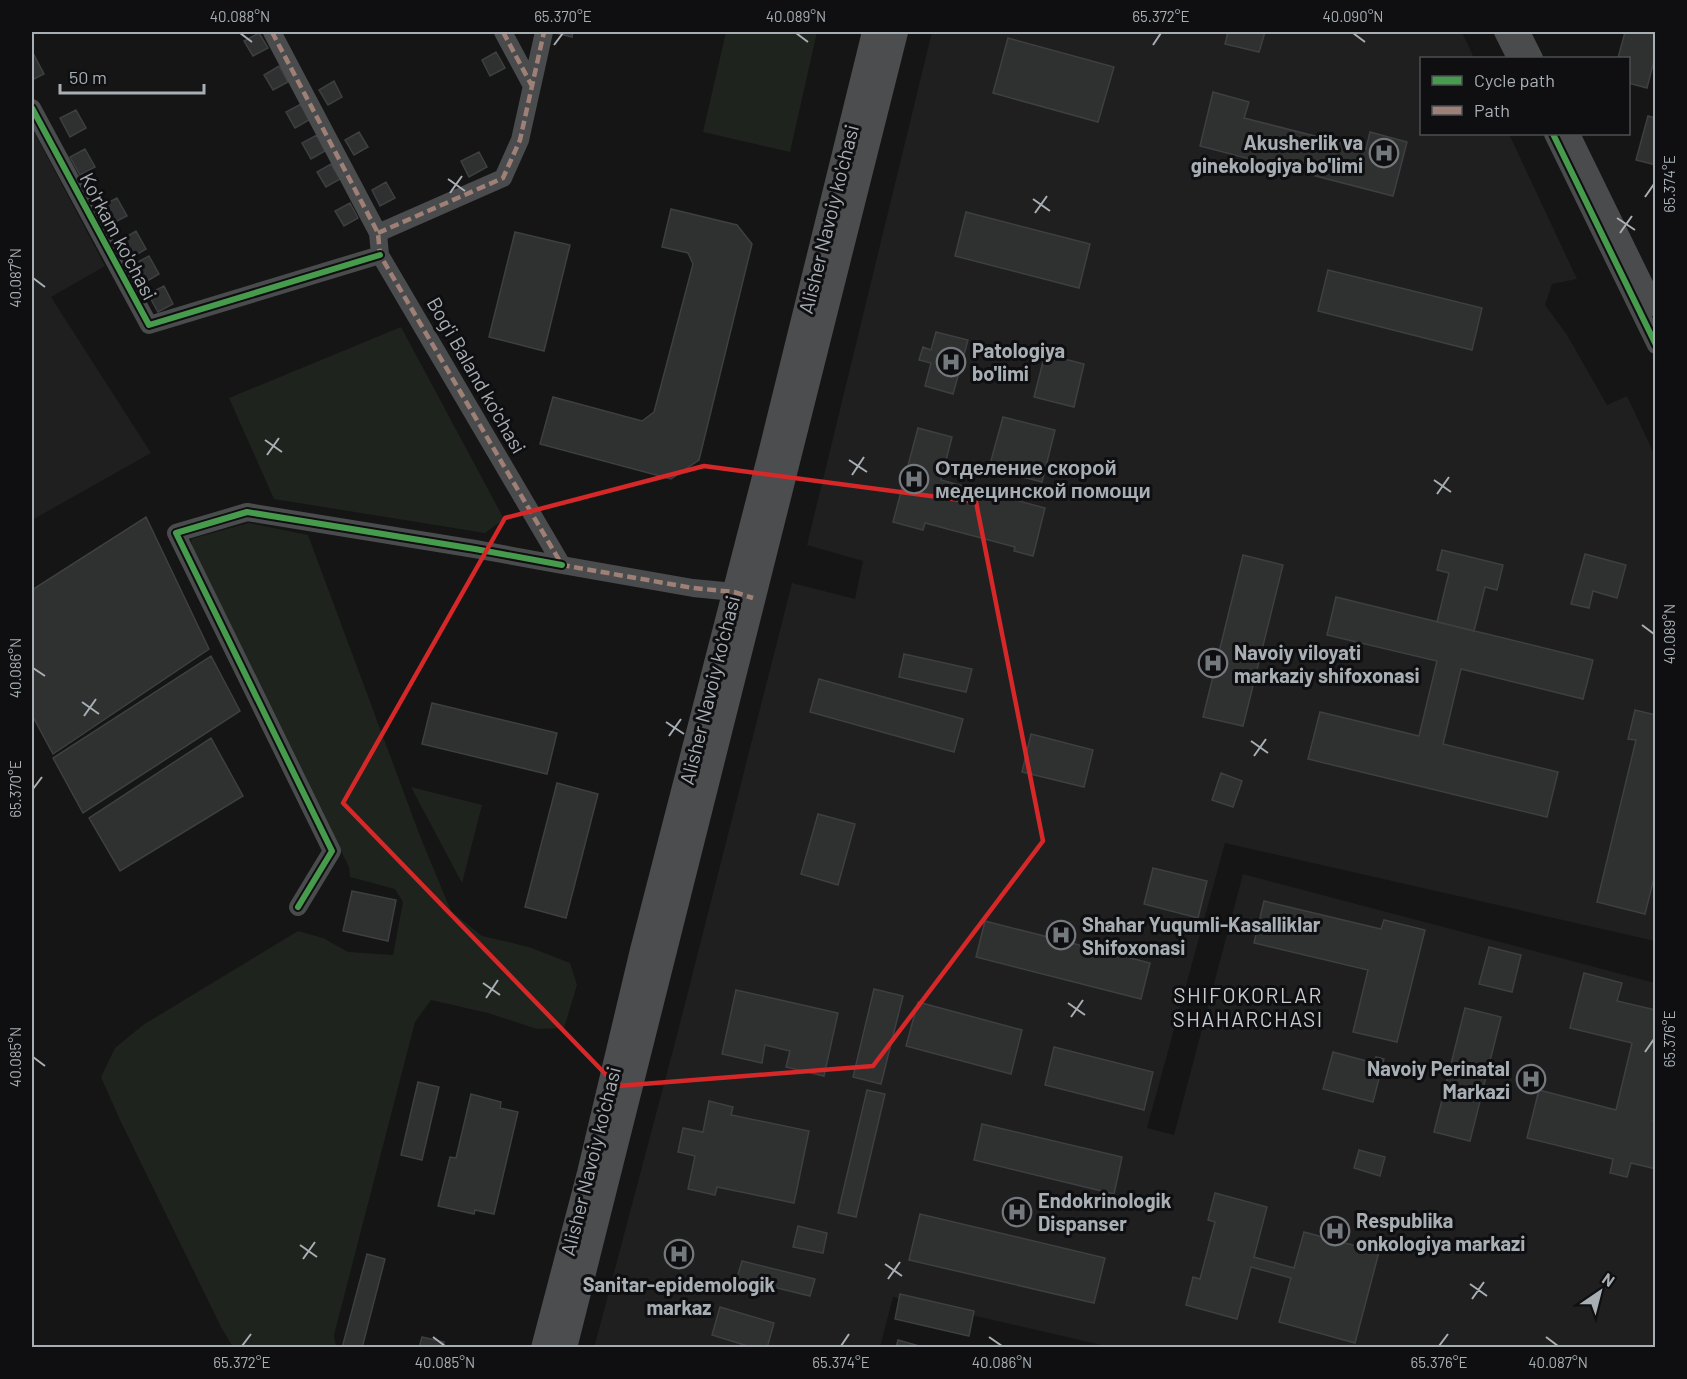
<svg xmlns="http://www.w3.org/2000/svg" width="1687" height="1379" viewBox="0 0 1687 1379" font-family="Barlow,sans-serif">
	<rect width="100%" height="100%" fill="#151515"/>
	<path fill="#1f1f20" d="M932 32H1462L1474 58H1422V134H1509L1577 279 1552 284 1545 305 1567 335 1607 405 1627 396 1655 456V941L1225 843 1147 1128 1174 1135 1243 874 1655 983V1347H1110L893 1297 880 1347 594 1348 677 1035 792 583 855 599 863 561 807 545Z
		M32 128 105 266 51 297 151 453 32 520Z"/>
	<path fill="#1e231d" d="M726 32H817L790 152 703 132Z
		M401 327 504 519 485 533 274 499 229 398Z
		M249 523 308 535 420 836 451 911 482 936 529 947 570 963 577 985 564 1028 537 1029 488 1013 431 1000 415 1022 334 1335 336 1347H233L221 1327 120 1120 101 1077 115 1048 143 1025 298 931 323 938 348 952 393 955 403 902 395 889 350 877 349 867 193 552 191 539Z
		M411 787 482 805 462 883Z"/>
	<path fill="#2f3030" stroke="#3d3f41" stroke-width="1.5" d="M552 32H573L572 37Z
		M1228 32H1265L1259 52 1225 44Z
		M1625 32H1656V53L1647 88 1628 83V58H1618Z
		M259 33 268 48 253 56 244 41Z
		M1008 38 1114 67 1098 122 993 93Z
		M496 52 505 68 490 76 482 60Z
		M34 55 44 74 32 80V57Z
		M279 66 288 82 273 90 264 75Z
		M334 81 342 97 328 105 319 90Z
		M1213 92 1249 102 1244 118 1366 149 1370 132 1407 142 1393 196 1200 146Z
		M301 104 309 120 295 128 286 112Z
		M76 110 86 128 70 137 60 118Z
		M1648 116 1656 118V165L1636 160Z
		M359 132 368 147 354 155 345 140Z
		M317 135 325 151 311 159 302 143Z
		M85 149 95 167 80 175 70 157Z
		M479 152 487 167 469 177 461 161Z
		M331 164 340 179 326 187 317 172Z
		M386 182 395 198 380 206 372 190Z
		M117 198 127 216 111 224 101 206Z
		M350 203 358 218 344 226 335 211Z
		M671 209 737 225 752 244 699 460 671 479 540 444 553 397 642 421 654 412 693 264 688 253 662 247Z
		M966 212 1090 244 1079 288 955 256Z
		M136 231 146 249 131 258 121 240Z
		M515 232 570 245 544 351 489 337Z
		M149 256 159 274 144 283 134 264Z
		M1328 270 1482 308 1472 350 1318 311Z
		M164 286 173 304 158 312 148 294Z
		M936 332 968 340 953 394 925 386 931 363 919 360 923 347 931 350Z
		M1045 354 1084 364 1074 407 1034 397Z
		M1003 417 1055 430 1042 482 989 468Z
		M918 428 952 437 941 480 1045 508 1033 556 1014 551 1015 547 925 523 923 530 893 522Z
		M146 517 209 649 53 754 32 715V590Z
		M1442 550 1503 565 1497 590 1485 587 1474 631 1437 622 1449 573 1437 570Z
		M1585 554 1626 565 1617 598 1593 591 1589 608 1571 604Z
		M1243 555 1283 565 1243 726 1203 717Z
		M1336 597 1593 660 1583 699 1461 669 1443 744 1558 772 1547 817 1308 759 1320 712 1419 736 1437 661 1327 635Z
		M904 654 972 669 966 692 899 677Z
		M211 656 240 711 83 813 53 758Z
		M819 679 963 719 954 752 810 712Z
		M432 703 557 733 547 774 422 744Z
		M1635 710 1656 715V870L1645 914 1597 902 1636 740 1628 739Z
		M1031 734 1093 750 1084 787 1022 772Z
		M211 738 243 796 120 871 89 818Z
		M1221 773 1242 781 1233 807 1212 800Z
		M557 783 598 794 566 918 525 907Z
		M818 814 855 824 838 885 801 874Z
		M1153 868 1207 881 1198 918 1144 904Z
		M352 891 396 900 388 941 343 931Z
		M1264 901 1381 929 1384 920 1425 930 1397 1042 1353 1032 1368 970 1254 943Z
		M985 921 1150 963 1141 999 976 957Z
		M1489 947 1521 955 1512 992 1479 984Z
		M1584 973 1622 983 1617 1001 1656 1010V1113L1653 1121H1656V1169L1631 1163 1627 1177 1610 1173 1613 1159 1527 1138 1539 1090 1616 1110 1632 1043 1570 1028Z
		M874 989 903 996 881 1084 853 1077Z
		M736 990 838 1013 824 1076 786 1067 790 1051 765 1045 762 1063 722 1054Z
		M918 1002 1022 1030 1011 1074 906 1046Z
		M1465 1008 1501 1017 1470 1141 1434 1132Z
		M1054 1047 1153 1072 1144 1110 1045 1085Z
		M1333 1052 1374 1063 1376 1057 1384 1059 1373 1102 1323 1089Z
		M418 1082 439 1087 422 1160 401 1155Z
		M867 1090 885 1094 856 1217 838 1213Z
		M471 1094 501 1102 500 1108 518 1112 494 1214 475 1210 474 1214 438 1206 450 1157 456 1158Z
		M709 1101 733 1107 731 1115 809 1131 794 1203 717 1187 715 1195 688 1189 695 1156 678 1152 683 1128 703 1132Z
		M982 1124 1122 1157 1114 1194 974 1160Z
		M1359 1150 1385 1157 1380 1176 1354 1168Z
		M1215 1193 1267 1207 1254 1257 1294 1268 1304 1232 1379 1252 1355 1343 1279 1322 1291 1278 1251 1267 1237 1319 1186 1305 1193 1277 1200 1279 1215 1222 1208 1220Z
		M920 1214 1105 1258 1094 1303 909 1260Z
		M798 1226 827 1233 823 1253 793 1247Z
		M367 1254 385 1259 362 1348H342Z
		M742 1261 815 1279 810 1296 737 1278Z
		M900 1294 974 1311 969 1336 895 1319Z
		M720 1307 774 1323 767 1348H754L712 1335Z
		M422 1337 444 1342 443 1348H419Z
		M898 1340 926 1348H896Z"/>
	<g fill="none" stroke-linecap="round" stroke-linejoin="round">
		<path stroke="#494b4d" stroke-width="18" d="M272 32 378 233 380 255 562 565 693 588 734 592 746 596
			M503 32 532 86
			M1503 32 1516 58
			M1521 32 1534 58
			M32 108 149 325 380 255
			M1553 134 1656 345
			M1571 134 1656 308
			M378 233 503 178 520 140 544 32
			M298 907 332 851 176 533 247 512 475 549 562 565"/>
		<path stroke="#4c4d4f" stroke-width="24" d="M543 1348 589 1173 642 950 769 458 874 32
			M565 1348 896 32"/>
		<path stroke="#9e8076" stroke-width="4.5" stroke-dasharray="9 4.5" stroke-linecap="butt" d="M272 32 378 233 380 255 562 565 693 588 734 592 753 598
			M503 32 532 86
			M378 233 503 178 520 140 544 32"/>
		<g stroke="#0f0f11" stroke-width="10">
			<path id="cycleway" d="M32 108 149 325 380 255
				M1553 134 1656 345
				M298 907 332 851 176 533 247 512 475 549 562 565"/>
		</g>
		<use href="#cycleway" stroke="#469c4c" stroke-width="6"/>
	</g>
	<path fill="none" stroke="#d62828" stroke-width="4.5" stroke-linejoin="round" d="M704 466 976 502 1043 841 873 1066 617 1086 343 803 505 518Z"/>
	<path fill="none" stroke="#a7afb5" stroke-width="2" d="M240 33 252 42M796 33 808 42M1353 33 1365 42M554 45 563 33M1153 45 1161 33M448 179 465 191M450 193 462 176M1645 197 1654 184M1033 199 1050 211M1035 213 1047 196M1617 218 1635 230M1620 233 1632 216M33 278 45 287M265 440 282 452M267 455 279 438M849 460 867 472M852 475 864 457M1434 480 1451 492M1437 494 1449 477M1642 625 1654 634M33 668 45 676M82 702 99 714M84 716 96 699M666 722 684 734M669 736 681 719M1251 741 1268 753M1254 756 1266 739M33 789 42 777M483 983 500 995M486 998 498 980M1068 1003 1085 1015M1071 1017 1083 1000M1645 1052 1654 1039M33 1057 45 1066M300 1245 317 1257M303 1259 315 1242M885 1264 902 1276M888 1279 900 1262M1470 1284 1487 1296M1472 1299 1484 1282M433 1337 445 1346M989 1337 1002 1346M1546 1337 1558 1346M242 1346 251 1334M841 1346 849 1334M1439 1346 1448 1334"/>
	<defs>
		<g id="hospital-ring" transform="scale(1.5)"><circle r="9.5" fill="#0f0f11" stroke="#74797d" stroke-width="1.5"/><path d="M-5-5h3v3.5h4V-5h3V5h-3V1.5h-4V5h-3Z" fill="#74797d"/></g>
	</defs>
	<g fill-rule="evenodd">
		<use href="#hospital-ring" x="1384" y="153"/>
		<use href="#hospital-ring" x="951" y="362"/>
		<use href="#hospital-ring" x="914" y="479"/>
		<use href="#hospital-ring" x="1213" y="663"/>
		<use href="#hospital-ring" x="1061" y="935"/>
		<use href="#hospital-ring" x="1531" y="1079"/>
		<use href="#hospital-ring" x="1017" y="1212"/>
		<use href="#hospital-ring" x="1335" y="1231"/>
		<use href="#hospital-ring" x="679" y="1254"/>
	</g>
	<g text-anchor="middle" dominant-baseline="central" stroke-width="6" stroke-linejoin="round" paint-order="stroke">
		<g font-size="20" font-weight="bold" fill="#a7afb5" stroke="#0f0f11" text-anchor="start">
			<text x="1363" y="142" text-anchor="end">Akusherlik va<tspan x="1363" dy="23">ginekologiya bo'limi</tspan></text>
			<text x="972" y="350">Patologiya<tspan x="972" dy="23">bo'limi</tspan></text>
			<text x="935" y="467">Отделение скорой<tspan x="935" dy="23">медецинской помощи</tspan></text>
			<text x="1234" y="652">Navoiy viloyati<tspan x="1234" dy="23">markaziy shifoxonasi</tspan></text>
			<text x="1082" y="924">Shahar Yuqumli-Kasalliklar<tspan x="1082" dy="23">Shifoxonasi</tspan></text>
			<text x="1510" y="1068" text-anchor="end">Navoiy Perinatal<tspan x="1510" dy="23">Markazi</tspan></text>
			<text x="1038" y="1200">Endokrinologik<tspan x="1038" dy="23">Dispanser</tspan></text>
			<text x="1356" y="1220">Respublika<tspan x="1356" dy="23">onkologiya markazi</tspan></text>
			<text x="679" y="1284" text-anchor="middle">Sanitar-epidemologik<tspan x="679" dy="23">markaz</tspan></text>
		</g>
		<g font-size="20" fill="#a7afb5" stroke="#0f0f11">
			<text transform="translate(828 219) rotate(-76)">Alisher Navoiy ko'chasi</text>
			<text transform="translate(119 236) rotate(62)">Ko'rkam ko'chasi</text>
			<text transform="translate(477 375) rotate(60)">Bog'i Baland ko'chasi</text>
			<text transform="translate(709 690) rotate(-76)">Alisher Navoiy ko'chasi</text>
			<text transform="translate(590 1161) rotate(-76)">Alisher Navoiy ko'chasi</text>
		</g>
		<g font-size="21" letter-spacing="1.5" fill="#c7cdd1" stroke="#0f0f11">
			<text x="1248" y="994">SHIFOKORLAR<tspan x="1248" dy="24">SHAHARCHASI</tspan></text>
		</g>
	</g>
	<rect width="1687" height="1379" fill="none" stroke="#0f0f11" stroke-width="66"/>
	<rect x="1420" y="57" width="210" height="78" fill="#0f0f11" stroke="#4c4f53" stroke-width="1.5"/>
	<rect x="1432" y="76" width="30" height="9" fill="#469c4c" stroke="#4c4f53" stroke-width="1.5"/>
	<text x="1474" y="87" font-size="18" fill="#a7afb5">Cycle path</text>
	<rect x="1432" y="106" width="30" height="9" fill="#9e8076" stroke="#4c4f53" stroke-width="1.5"/>
	<text x="1474" y="117" font-size="18" fill="#a7afb5">Path</text>
	<g transform="translate(1600 1292) rotate(35)" stroke="#0f0f11" stroke-width="4.5" paint-order="stroke">
	<path d="M0-4.5L10 22L0 15L-10 22Z" fill="#a7afb5"/>
	<text y="-9" font-size="16" font-weight="bold" text-anchor="middle" fill="#a7afb5">N</text>
	</g>
	<path d="M60 84v9h144v-9" fill="none" stroke="#a7afb5" stroke-width="3"/>
	<text x="69" y="84" font-size="18" fill="#a7afb5" stroke="#0f0f11" stroke-width="4.5" paint-order="stroke">50 m</text>
	<rect x="33" y="33" width="1621" height="1313" fill="none" stroke="#a7afb5" stroke-width="2"/>
	<g font-size="15" text-anchor="middle" fill="#a7afb5">
		<text x="240" y="22">40.088°N</text>
		<text x="563" y="22">65.370°E</text>
		<text x="796" y="22">40.089°N</text>
		<text x="1161" y="22">65.372°E</text>
		<text x="1353" y="22">40.090°N</text>
		<text transform="translate(1670 184) rotate(-90)" y="5">65.374°E</text>
		<text transform="translate(16 278) rotate(-90)" y="5">40.087°N</text>
		<text transform="translate(1670 634) rotate(-90)" y="5">40.089°N</text>
		<text transform="translate(16 668) rotate(-90)" y="5">40.086°N</text>
		<text transform="translate(16 789) rotate(-90)" y="5">65.370°E</text>
		<text transform="translate(1670 1039) rotate(-90)" y="5">65.376°E</text>
		<text transform="translate(16 1057) rotate(-90)" y="5">40.085°N</text>
		<text x="242" y="1368">65.372°E</text>
		<text x="445" y="1368">40.085°N</text>
		<text x="841" y="1368">65.374°E</text>
		<text x="1002" y="1368">40.086°N</text>
		<text x="1439" y="1368">65.376°E</text>
		<text x="1558" y="1368">40.087°N</text>
	</g>
</svg>
